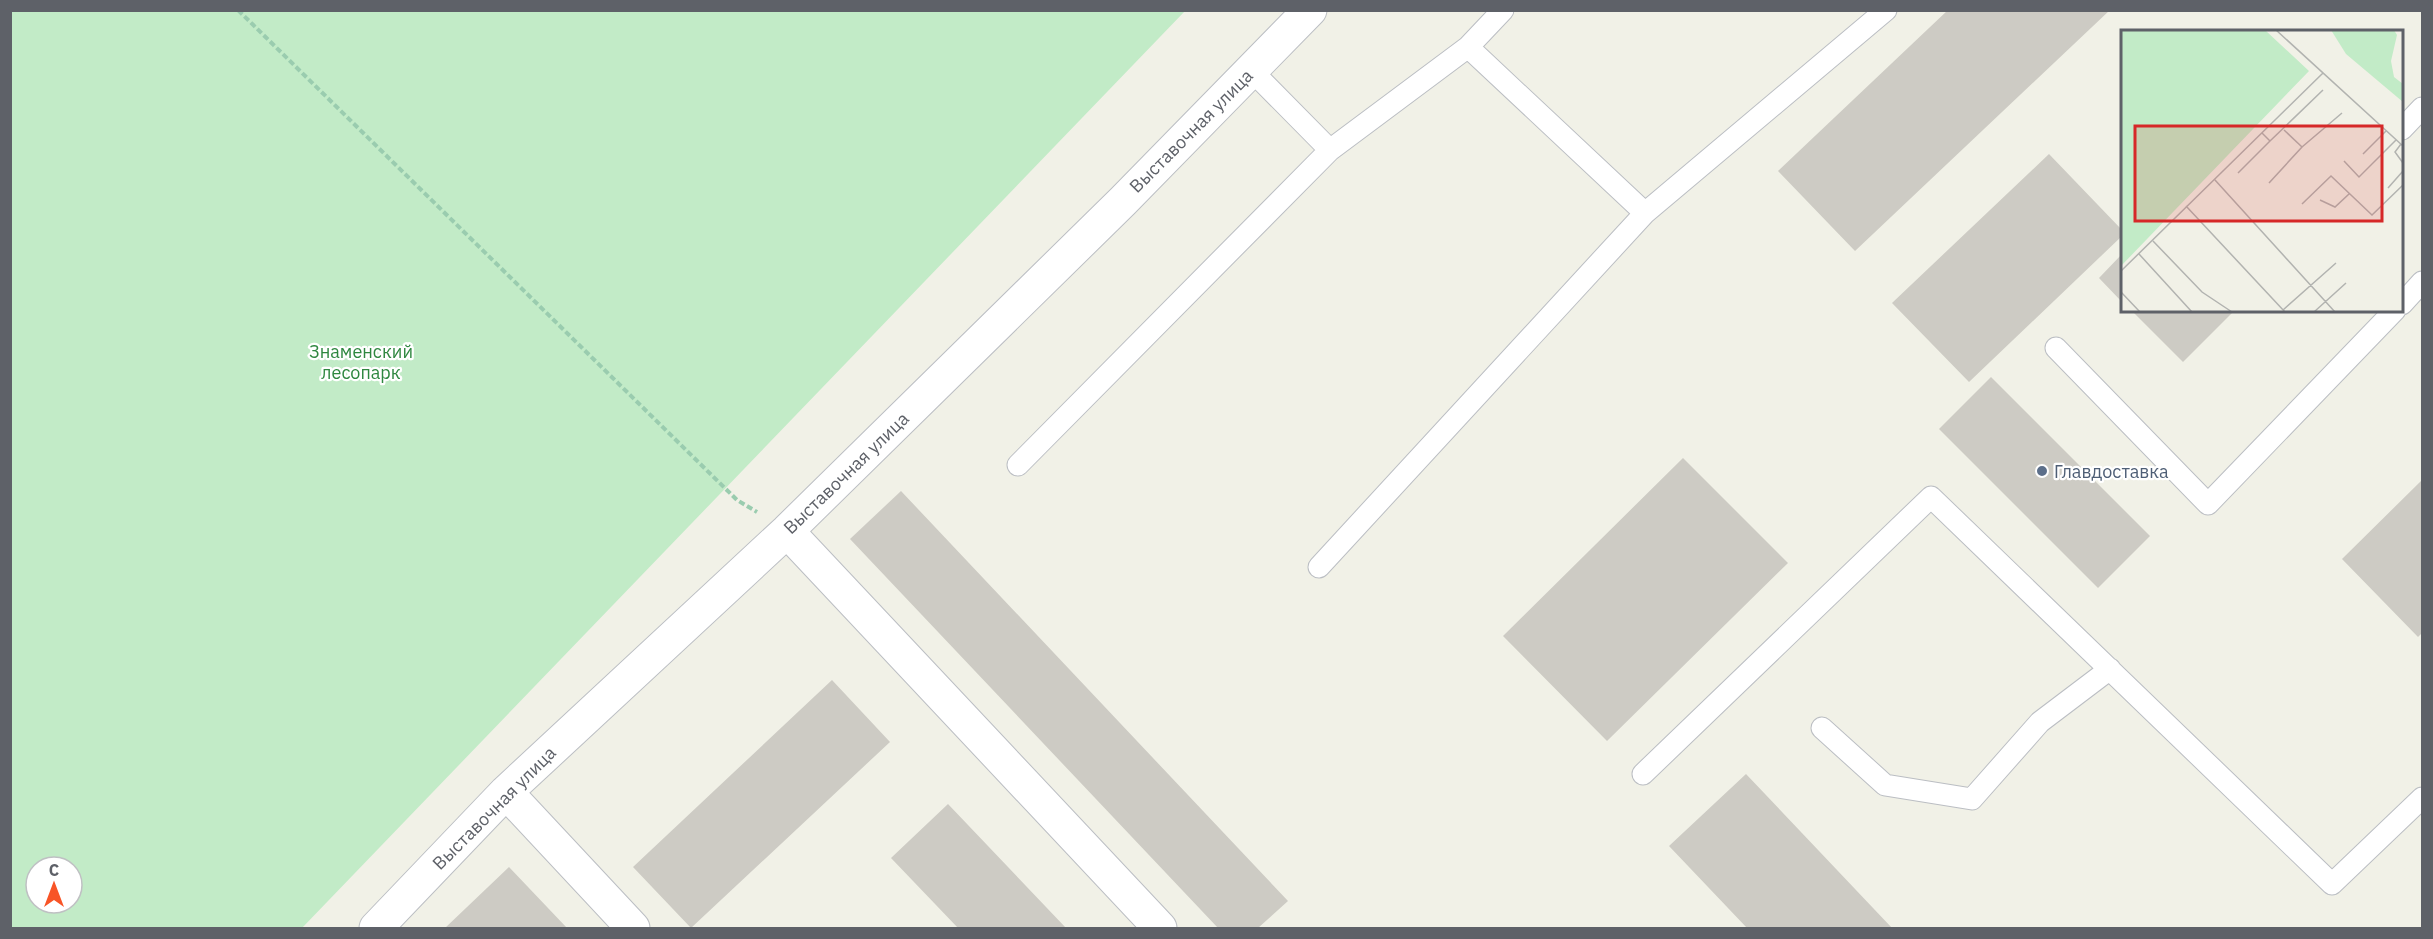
<svg xmlns="http://www.w3.org/2000/svg" width="2433" height="939" viewBox="0 0 2433 939" font-family="'IBM Plex Sans',sans-serif">
	<rect width="100%" height="100%" fill="#f1f1e7"/>
	<path fill="#c2ebc7" fill-rule="evenodd" d="M10 11 11 10 1185 11 302 928H11ZM36 867H72V903H36Z"/>
	<path fill="#cdcbc4" d="M1948 10H2110L1855 251 1778 171Z
		M2049 154 2122 230V236L1969 382 1892 303Z
		M2122 254V302L2099 278Z
		M2131 310H2235L2183 362Z
		M1991 377 2150 536 2098 588 1939 429Z
		M1683 458 1788 563 1607 741 1503 636Z
		M2422 480V633L2418 637 2342 559Z
		M901 491 1288 901 1258 928H1218L850 539Z
		M832 680 890 742 691 928 633 867Z
		M1746 774 1892 928H1747L1669 846Z
		M948 804 1066 928H958L891 858Z
		M509 867 567 928H445Z"/>
	<g fill="none" stroke-linecap="round" stroke-linejoin="round">
		<g stroke="#bbbec3" stroke-width="23">
			<path id="service" d="M1251 70 1330 150 1468 47 1503 10
				M2402 129 2422 108
				M1645 213 1886 10
				M2402 304 2422 282
				M2056 348 2208 504 2395 310
				M1018 465 1330 150
				M1319 567 1645 213 1468 47
				M1822 728 1885 785 1972 799 2040 722 2110 669
				M1643 774 1931 497 2332 884 2422 798"/>
		</g>
		<g stroke="#bbbec3" stroke-width="35">
			<path id="minor" d="M787 531 1160 928
				M506 792 633 928
				M376 928 506 792 787 531 1123 201 1310 10"/>
		</g>
		<path stroke="#9accaf" stroke-width="4" stroke-dasharray="6 3" stroke-linecap="butt" d="M238 10 737 500 757 512"/>
		<use href="#service" stroke="#fff" stroke-width="21"/>
		<use href="#minor" stroke="#fff" stroke-width="33"/>
	</g>
	<circle fill="#5c6f8a" stroke="#fff" stroke-width="2" cx="2042" cy="471" r="6"/>
	<g text-anchor="middle" dominant-baseline="central" stroke-width="4.5" stroke-linejoin="round" paint-order="stroke">
		<g font-size="18" fill="#5e6168" stroke="#fff">
			<text transform="translate(1191 131) rotate(-45)">Выставочная улица</text>
			<text transform="translate(846 473) rotate(-44)">Выставочная улица</text>
			<text transform="translate(494 808) rotate(-45)">Выставочная улица</text>
		</g>
		<g font-size="18" fill="#2e873f" stroke="#fff">
			<text x="361" y="351">Знаменский<tspan x="361" dy="21">лесопарк</tspan></text>
		</g>
		<g font-size="18" fill="#4e5e75" stroke="#fff" text-anchor="start">
			<text x="2054" y="471">Главдоставка</text>
		</g>
	</g>
	<g transform="translate(2121 30)">
		<rect width="282" height="282" fill="#f1f1e7"/>
		<path d="M0 0H144L188 41 0 236ZM210 0H273L276 5 270 31 273 47 282 54V72L225 24Z" fill="#c2ebc7"/>
		<path fill="none" stroke="#b2b3b0" stroke-width="1.5" d="M155 0 282 116M141 103 149 111 202 60M280 114 274 122 282 133M181 117 221 83M242 124 265 101M223 131 238 147 275 110M117 143 149 111M94 150 214 282M148 153 181 117 163 100M267 158 282 141M199 170 214 177 228 164M181 174 210 146 251 185 282 155M65 176 164 282M32 211 81 262 111 282M18 224 71 282M0 241 202 43M0 262 19 282M162 280 215 233M193 282 225 253"/>
		<path fill="#d62828" fill-opacity="0.15" stroke="#d62828" stroke-width="3" d="M14 96H261V191H14Z"/>
		<rect width="282" height="282" fill="none" stroke="#5e6168" stroke-width="3"/>
	</g>
	<rect width="2433" height="939" fill="none" stroke="#5e6168" stroke-width="24"/>
	<g transform="translate(54 885)"><circle r="28" fill="#ffffff" stroke="#bfc0c3" stroke-width="1.5"/>
	<path d="M0-4.5L10 22L0 15L-10 22Z" fill="#f85427"/>
	<text y="-9" font-size="16" font-weight="bold" text-anchor="middle" fill="#5e6168">С</text>
	</g>
</svg>
